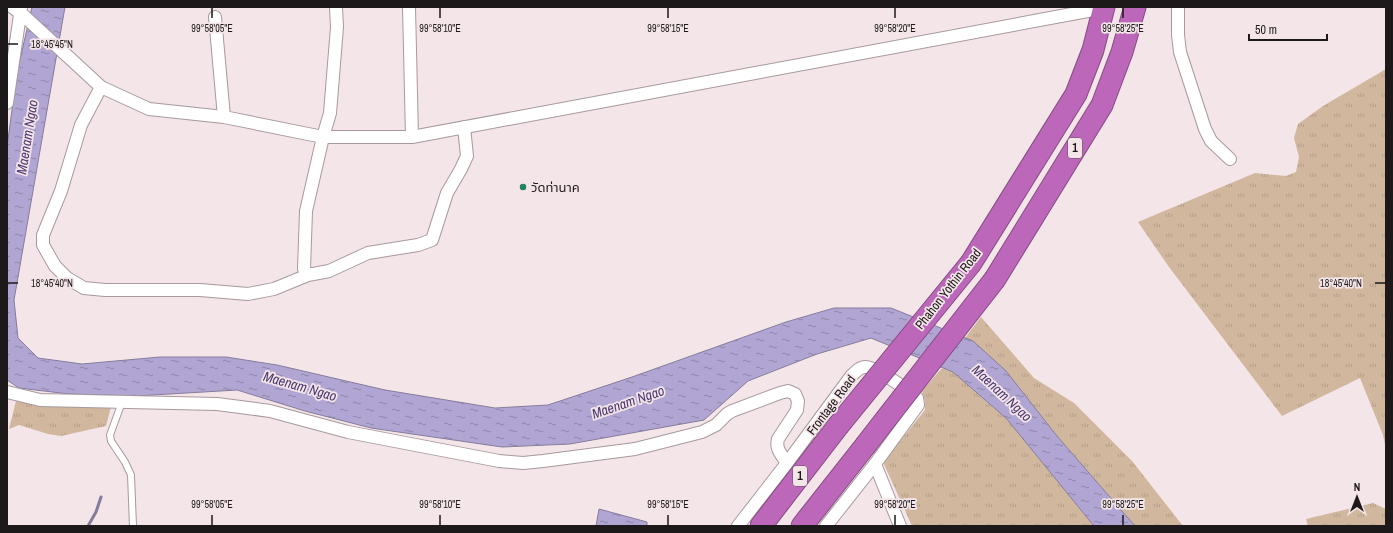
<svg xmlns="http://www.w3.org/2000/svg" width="1393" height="533" viewBox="0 0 1393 533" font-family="'Archivo Narrow','Noto Sans Thai',sans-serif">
	<defs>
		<pattern id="grass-tufts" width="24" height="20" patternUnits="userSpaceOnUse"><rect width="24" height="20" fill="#d1b79e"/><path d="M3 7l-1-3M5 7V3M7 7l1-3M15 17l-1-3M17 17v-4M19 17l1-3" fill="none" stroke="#b39d88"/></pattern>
		<pattern id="water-ripples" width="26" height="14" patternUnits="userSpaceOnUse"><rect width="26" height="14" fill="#b1a6d3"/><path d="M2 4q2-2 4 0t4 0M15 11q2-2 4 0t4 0" fill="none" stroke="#8f86aa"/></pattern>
	</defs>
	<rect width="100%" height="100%" fill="#f4e5e9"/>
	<path fill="url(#grass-tufts)" d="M1386 69V450L1383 435 1360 378 1282 416 1169 267 1138 222 1255 173 1286 176 1296 172 1299 157 1294 138 1298 124 1323 106Z
		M981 317 1034 378 1074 403 1132 461 1183 526H1135L1127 517 1057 436 1006 371 965 338Z
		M942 368 953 372 1006 418 1094 526H912L883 462 925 410V401L922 391Z
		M16 401 70 406 111 407 106 426 61 436 48 434 19 425 9 429Z
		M1373 503 1386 509V526H1308L1306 519Z"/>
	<path fill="url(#water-ripples)" stroke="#857c9c" d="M32 7H65L14 300 18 338 38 358 82 364 160 357H226L277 365 385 390 495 408 548 405 632 377 786 322 834 308H891L973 341 1006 371 1057 436 1135 526H1094L1006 418 953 372 871 338 817 354 748 381 704 420 570 444 502 447 371 428 305 411 237 390 136 396 69 394 19 388 7 380V147L17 73Z
		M599 509 647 522V526H596Z"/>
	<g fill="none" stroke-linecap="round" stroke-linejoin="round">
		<path stroke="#857c9c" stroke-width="3" d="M88 526 96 512 101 497"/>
		<g stroke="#a7999d" stroke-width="8">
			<path id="lane" d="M122 402 110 435 111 441 125 462 131 475 133 526"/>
		</g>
		<g stroke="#a7999d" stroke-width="14">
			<path id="street" d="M12 7 23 15 101 87 149 109 224 117 323 137H412L1104 8
				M409 7 412 137
				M1178 7V35L1180 52 1205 129 1211 141 1230 159
				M215 17 224 117
				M101 87 81 125 61 191 43 235V245L55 266 67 278 84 288 105 290H200L248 294 274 289 308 275 329 271 368 253 418 245 432 240 447 193 461 169 467 156 464 127
				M7 103 21 8
				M308 275 304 269 306 211 323 137 330 113 337 27 336 7
				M7 392 40 400 217 404 248 408 270 411 348 432 499 461 523 463 543 461 635 449 702 432 716 425 727 414 732 411 780 393 788 391 795 394 798 401 797 410 778 439C775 449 782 455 787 463
				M875 464 900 526
				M738 526 787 463 852 375C856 372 859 367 865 367 877 367 907 390 917 398L918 405 875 464 826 526"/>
		</g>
		<g stroke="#844c81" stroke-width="23">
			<path id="highway" d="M971 263 1076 94 1093 50 1104 7
				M995 279 1102 105 1122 52 1135 7
				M761 526 838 426
				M802 526 865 446"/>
		</g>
		<use href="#lane" stroke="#fff" stroke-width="6"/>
		<use href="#street" stroke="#fff" stroke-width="12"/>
		<use href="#highway" stroke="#bc67b9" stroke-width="21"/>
		<g stroke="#844c81" stroke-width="23" stroke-linecap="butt">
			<path id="highway-bridge" d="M838 426 971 263
				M865 446 995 279"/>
		</g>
		<use href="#highway-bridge" stroke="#bc67b9" stroke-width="21"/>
	</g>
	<path fill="none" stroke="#1d191a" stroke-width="1.5" d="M212 8V18M440 8V18M668 8V18M895 8V18M1123 8V18M8 44H18M8 283H18M1375 283H1385M212 515V525M440 515V525M668 515V525M895 515V525M1123 515V525"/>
	<circle fill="#21845e" stroke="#f4e5e9" stroke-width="1.5" cx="523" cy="187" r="4"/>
	<g text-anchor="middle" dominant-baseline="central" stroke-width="3.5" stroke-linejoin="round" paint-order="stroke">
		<g fill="#f4e5e9" stroke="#5e5658" stroke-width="1">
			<rect x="1068" y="138" width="14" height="20" rx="3"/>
			<rect x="793" y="466" width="14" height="20" rx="3"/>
		</g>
		<g font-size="12" font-weight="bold" fill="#1d191a">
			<text x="1075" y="148">1</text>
			<text x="800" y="476">1</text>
		</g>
		<g font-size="13" fill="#1d191a" stroke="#f4e5e9" text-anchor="start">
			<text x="531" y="187">วัดท่านาค</text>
		</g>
		<g font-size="13" fill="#1d191a" stroke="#f4e5e9">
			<text transform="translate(948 289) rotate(-52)">Phahon Yothin Road</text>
			<text transform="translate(831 405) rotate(-53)">Frontage Road</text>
		</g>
		<g font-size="14" font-style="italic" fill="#4b3972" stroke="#f4e5e9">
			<text transform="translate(27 137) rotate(-81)">Maenam Ngao</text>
			<text transform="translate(300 386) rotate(16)">Maenam Ngao</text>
			<text transform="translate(1002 393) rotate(43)">Maenam Ngao</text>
			<text transform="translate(628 402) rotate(-19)">Maenam Ngao</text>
		</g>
	</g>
	<g font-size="10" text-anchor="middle" fill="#1d191a" stroke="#f4e5e9" stroke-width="3.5" stroke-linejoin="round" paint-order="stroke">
		<text x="212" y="32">99°58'05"E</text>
		<text x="440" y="32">99°58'10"E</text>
		<text x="668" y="32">99°58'15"E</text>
		<text x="895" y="32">99°58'20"E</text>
		<text x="1123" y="32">99°58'25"E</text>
		<text x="52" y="48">18°45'45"N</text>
		<text x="52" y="287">18°45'40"N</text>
		<text x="1341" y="287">18°45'40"N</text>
		<text x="212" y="508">99°58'05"E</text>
		<text x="440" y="508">99°58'10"E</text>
		<text x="668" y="508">99°58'15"E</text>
		<text x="895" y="508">99°58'20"E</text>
		<text x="1123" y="508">99°58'25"E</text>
	</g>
	<rect width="1393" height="533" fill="none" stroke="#1d191a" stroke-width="16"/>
	<g transform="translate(1357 497)" stroke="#f4e5e9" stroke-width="3" paint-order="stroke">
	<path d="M0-3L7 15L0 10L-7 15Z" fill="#1d191a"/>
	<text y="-6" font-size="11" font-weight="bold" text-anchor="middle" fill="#1d191a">N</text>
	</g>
	<path d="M1249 34v6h78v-6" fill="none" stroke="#1d191a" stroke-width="2"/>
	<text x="1255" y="34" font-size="12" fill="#1d191a" stroke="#f4e5e9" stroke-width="3" paint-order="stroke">50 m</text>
</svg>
